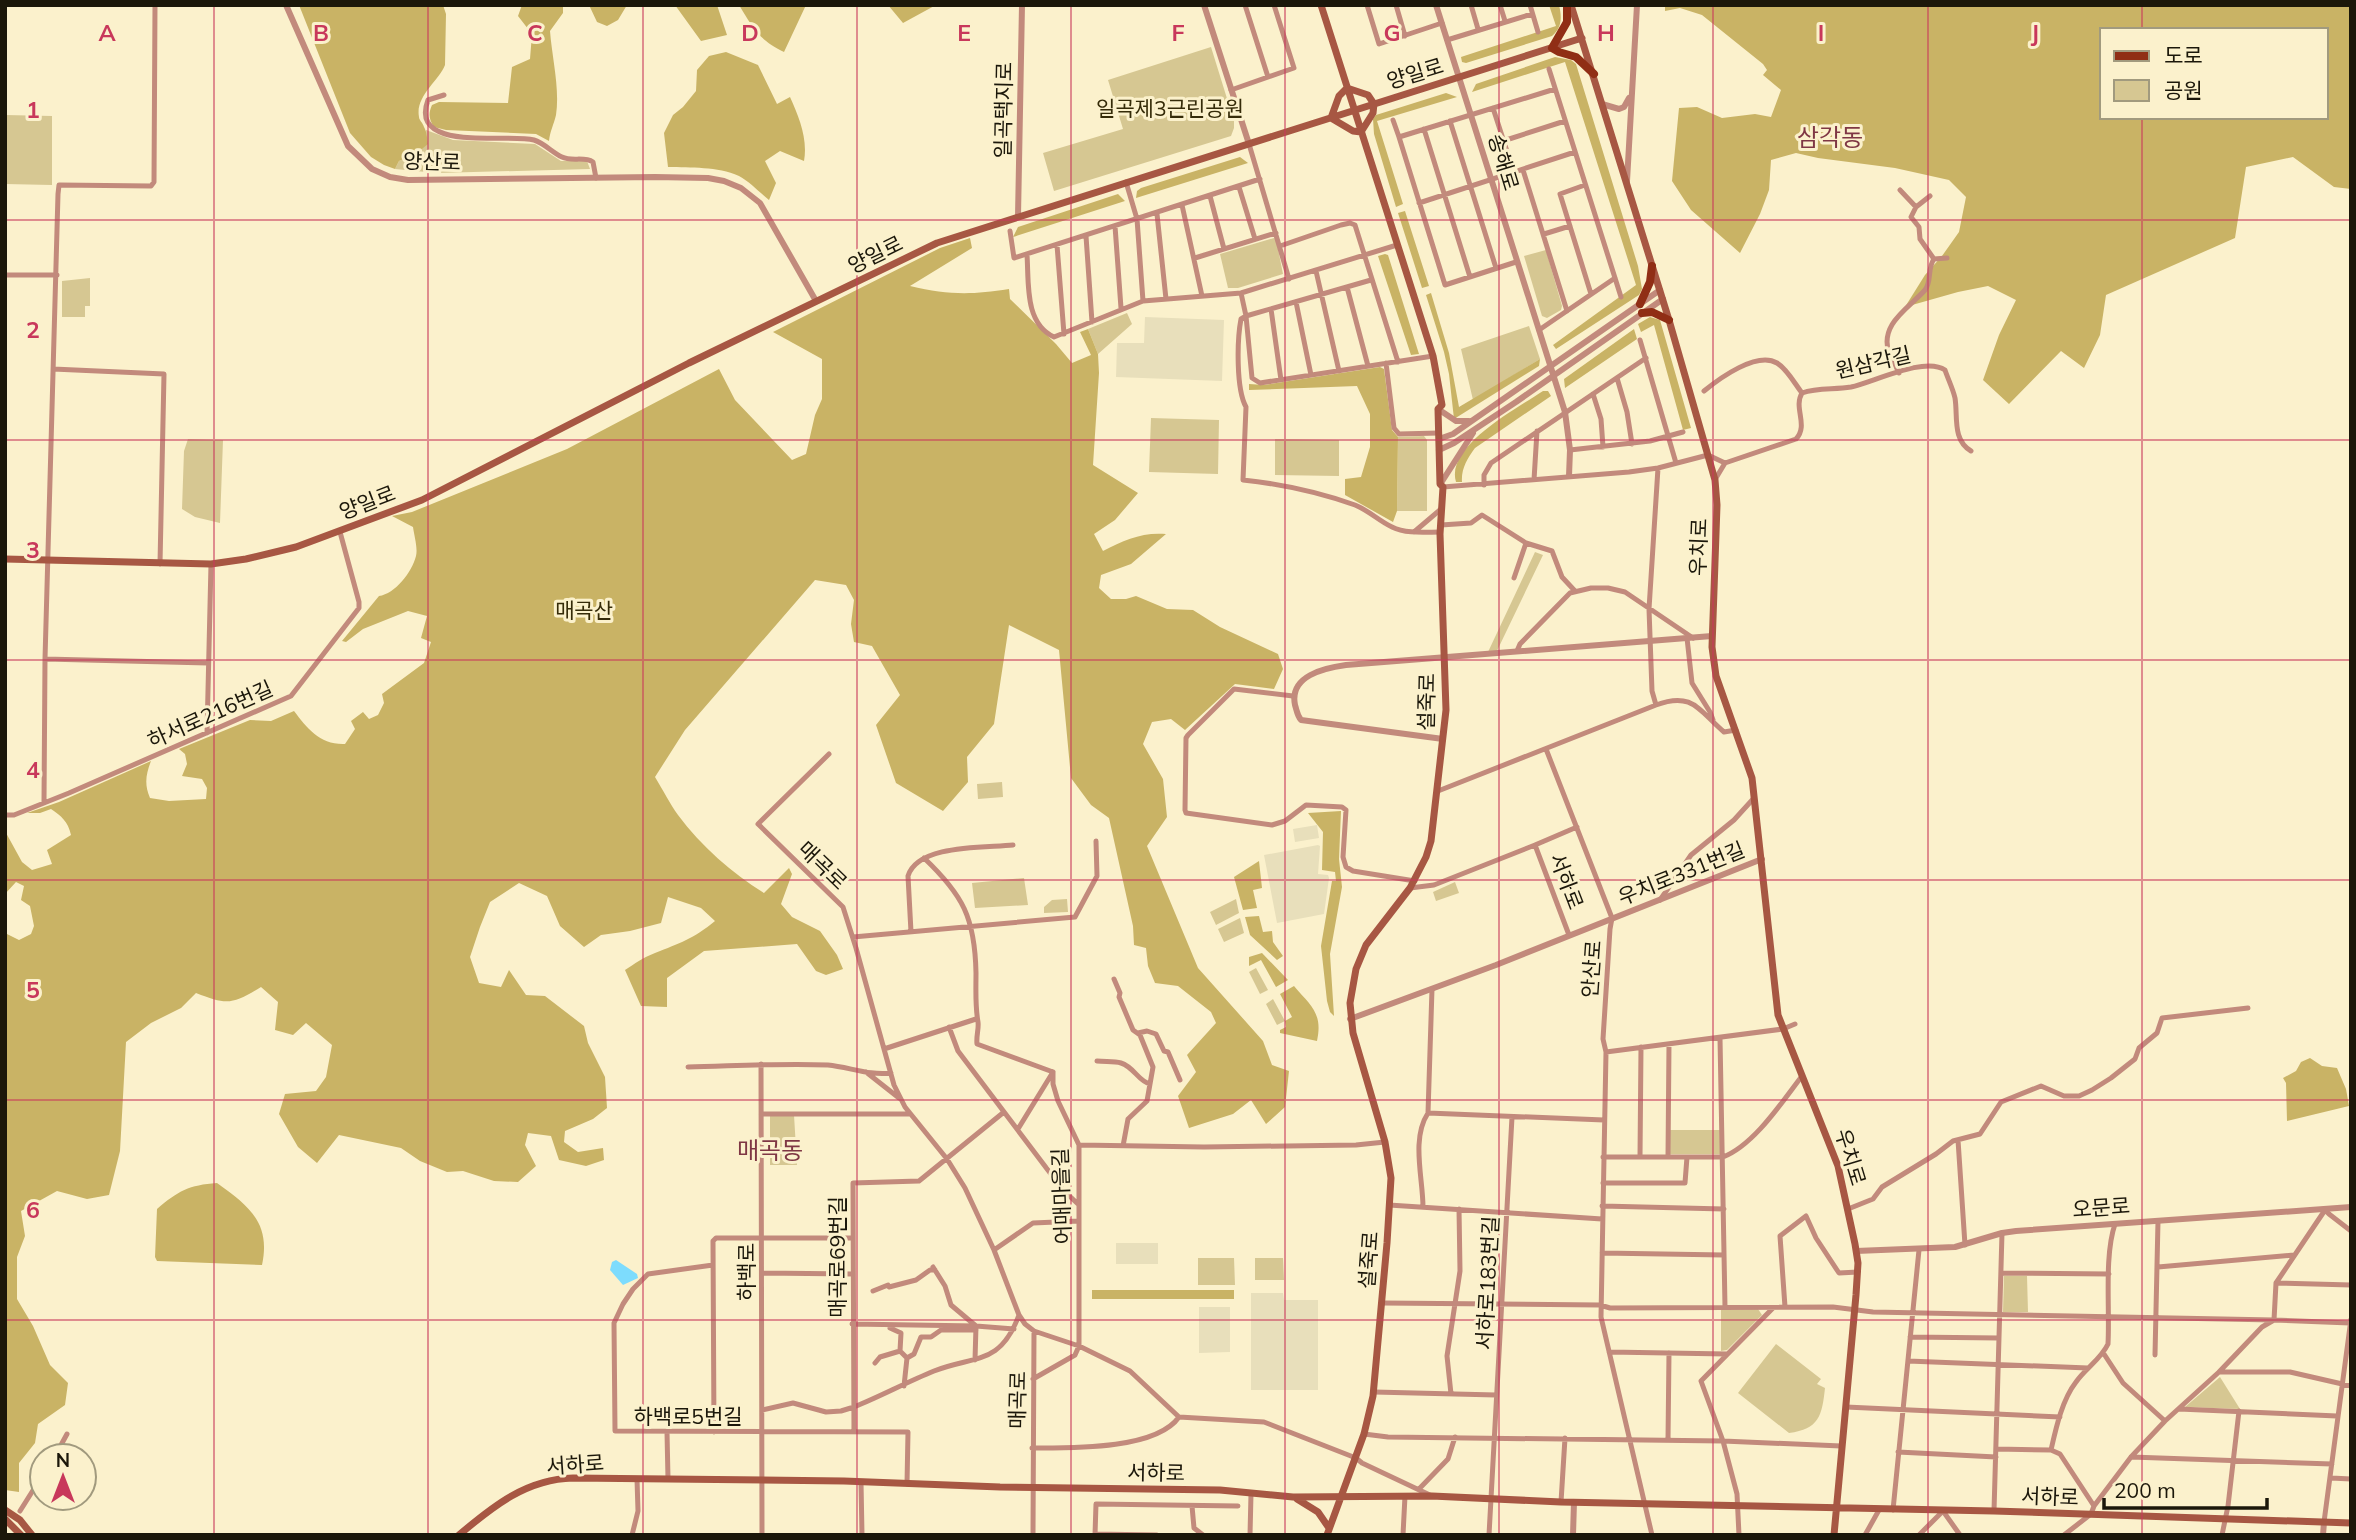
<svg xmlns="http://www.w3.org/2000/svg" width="2356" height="1540" viewBox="0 0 2356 1540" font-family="Mulish,'Noto Sans KR',sans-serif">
	<rect width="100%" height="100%" fill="#fbf1cc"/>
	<path fill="#d6c792" d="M1211 47 1234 121V128L1231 136 1054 191 1043 153 1123 129 1108 80Z
		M5 115 52 116V185L5 184Z
		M426 130 453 140 535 144 561 161H587L590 169 437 173 395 169 399 161 416 154 427 144Z
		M1274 238 1276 239 1283 274 1238 288H1228L1220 254Z
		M1546 250 1562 306 1561 310 1547 318 1542 316 1524 256Z
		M90 278V306H85V317H62V281Z
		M1127 313 1132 324 1098 354 1088 329Z
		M1529 326 1540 359 1473 400 1461 349Z
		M1151 418 1219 420 1218 474 1149 472Z
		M1424 436 1427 440V511H1397L1398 437Z
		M188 439 223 440 220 523 195 517 182 509 184 451Z
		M1275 439 1339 440V476L1275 475Z
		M1535 552 1543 555 1495 655 1488 652Z
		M1002 782 1003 797 978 799 977 784Z
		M1024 878 1028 905 975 908 972 883Z
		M1455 882 1459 893 1436 901 1433 892Z
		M1067 899 1068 912 1044 913V907L1052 900Z
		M1236 899 1239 913 1216 925 1210 912Z
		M1240 918 1244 933 1224 942 1218 929Z
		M1256 968 1268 990 1260 994 1249 972Z
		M1273 999 1285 1021 1277 1025 1266 1004Z
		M770 1113 794 1115 797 1165H770Z
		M1670 1130H1720V1154H1670Z
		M1198 1258H1234L1235 1285H1198Z
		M1255 1258H1283L1284 1280H1255Z
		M2004 1276H2027L2028 1312H2003Z
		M1758 1309 1762 1315 1727 1350 1721 1351V1310Z
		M1776 1344 1821 1379 1817 1384 1825 1388C1822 1416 1819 1429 1789 1433L1738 1393Z
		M2220 1377 2240 1409 2185 1407Z"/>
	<path fill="#c9b365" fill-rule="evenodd" d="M299 5H443L446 14 445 65C439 81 415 96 419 117 419 120 423 123 424 127 427 132 427 138 428 144L416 154 399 161 395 169 384 165 371 157 350 133Z
		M522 5H563V13L550 31C552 58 560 88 556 115 554 124 550 131 549 141L536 134 446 130 434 127C429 119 428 114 432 105L439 102 508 103 512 67 530 59 532 34 518 16Z
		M589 5H627L618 20 607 26 597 22Z
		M675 5H717L727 35 701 41Z
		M739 5H806L784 52C759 40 753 28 739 5Z
		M888 5H936L903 23Z
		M1549 5H1559C1562 17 1562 28 1552 36L1466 63 1462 62 1461 57 1556 26Z
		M1665 5H2351V189L2334 187 2293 157 2246 167 2235 238 2106 295 2100 335 2084 368 2061 351 2009 404 1983 380 1999 335 2016 300 1988 286 1958 292 1905 307 1925 275 1942 256 1959 232 1966 197 1949 180 1895 168 1818 158 1796 153 1771 160 1769 190 1760 214 1740 253 1691 210 1672 181 1679 108 1697 107 1722 118 1755 114 1771 117 1781 90 1763 75 1767 70 1763 64 1702 15 1680 8 1665 11ZM2102 30H2326V117H2102Z
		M726 52 758 65 777 104 790 97C799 117 808 139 804 161L780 151 765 161 776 183 769 200C759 192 750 182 739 176 717 166 691 168 668 167L664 133 673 115 683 107 696 91 697 70 709 56Z
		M1555 57 1571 60 1576 64 1638 266 1642 289 1639 295 1556 349 1553 345 1636 285 1565 62 1472 92 1476 84Z
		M1446 93 1457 97 1377 121 1403 204 1396 207 1374 134 1373 119 1376 115Z
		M1240 157 1248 163 1136 198 1137 191 1141 188Z
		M1118 194 1125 201 1013 237 1018 227Z
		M1405 211 1429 286 1422 288 1398 213Z
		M970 238 972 248 910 286C948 295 971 295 1009 289L1010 299 1056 344 1072 363 1091 355 1080 332 1088 329 1098 354 1099 373 1093 465 1138 493 1115 520 1094 534 1103 551C1124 540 1142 532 1166 534L1131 564 1101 575 1099 588 1111 599H1126L1136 596 1167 609 1193 610 1220 627 1278 654 1283 669 1274 689 1235 684 1185 730 1171 719 1152 722 1143 744 1163 779 1167 817 1147 846 1198 968 1263 1041 1272 1065 1289 1071 1285 1107 1266 1124 1251 1100 1233 1114 1189 1128 1178 1096 1196 1072 1187 1055 1216 1023 1211 1012 1178 986 1155 983 1148 966 1146 948 1134 945 1133 926 1109 818 1091 805 1071 778 1059 650 1009 625 994 724 967 757 968 782 943 811 896 783 876 725 900 695 872 646 854 642 851 624 854 600 846 585 815 580 685 730 655 777C663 790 670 804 678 815 701 846 732 873 764 893L789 868 792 874 781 904 792 917 820 931 837 955 843 969 826 975 816 971 797 944 704 951 667 978V1007L641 1006 625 970C634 964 644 957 655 953 680 943 693 939 715 921L701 908 668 897 661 923 630 931 601 935 584 947 560 926 547 896 519 883 490 902 480 927 470 957 479 983 501 987 509 970 526 995 545 996 584 1026 588 1043 605 1077 607 1108 593 1119 565 1131 564 1142 578 1152 603 1148 604 1160 586 1166 559 1160 551 1136 528 1133 525 1145 536 1166 518 1182 494 1181 463 1171 447 1172 420 1161 401 1148 339 1135 317 1163 298 1147 279 1114 285 1094 316 1091 326 1077 332 1045 306 1023 293 1035 275 1030 278 1002 261 987C232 1005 227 1005 196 993L181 1008 151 1023 126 1042 120 1151 109 1195 87 1199 57 1191 21 1211 25 1236 17 1257V1299L33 1326 50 1365 68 1383 65 1405 38 1424 35 1443 19 1463V1492L5 1490V933L19 940 31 934 34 926 30 906 21 900 24 886 16 882 5 894V831L22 862 32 870 52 864 47 850 71 835C68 821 61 816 51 809L40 813H27L59 802 151 761C146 774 144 784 150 798L169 801 206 799 207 788 202 779 182 776 187 764 185 754 179 749 250 720 271 721 294 711C307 728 320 745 345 744L355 729 351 721 363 712 369 719 378 715 384 703 382 694 424 663 431 642 421 638 427 616 408 611 363 629 346 642 342 641 379 596C395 594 412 572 416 556 418 548 414 535 413 527L392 516 412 512 567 449 719 369 735 400 792 460 806 454 815 415 822 399V359L773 332 940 248Z
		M1385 254 1388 255 1419 354 1411 355 1378 256Z
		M1431 293 1449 353 1459 407 1540 359 1539 366 1454 419 1449 374 1444 352 1426 295Z
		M1650 317 1660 320 1691 428 1683 430 1654 325 1641 332 1638 324Z
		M1634 329 1637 339 1565 388 1564 379Z
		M1380 367 1384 369 1392 430 1398 437 1397 511 1393 522 1345 495V479L1361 477 1370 447V414L1357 386 1249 390V384L1264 385Z
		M1543 391H1548L1551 396 1475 448C1467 459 1461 469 1462 482H1456C1445 446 1518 408 1543 391Z
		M1341 811 1339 859 1342 887 1330 954 1334 1016 1330 1012 1327 1001 1321 946 1332 881H1336L1335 872 1322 870 1323 832 1308 813Z
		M1259 861 1262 888 1253 890 1257 908 1243 910 1234 877Z
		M1259 916 1263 932 1272 931 1273 942 1283 956 1277 960 1250 935 1245 917Z
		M1262 953 1288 980 1276 987 1261 960 1249 966V957Z
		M1294 986C1311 1006 1323 1013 1317 1041L1280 1033V1030L1286 1027 1285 1021 1292 1017 1280 994Z
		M2310 1058 2322 1066 2337 1068 2346 1089 2349 1106 2287 1121 2286 1083 2283 1078 2296 1071 2301 1062Z
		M217 1183C249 1206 271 1223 262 1265L157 1261 155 1257 157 1209C178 1191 189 1185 217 1183Z
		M1092 1290H1234V1299H1092Z"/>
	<path fill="#e8dfbb" d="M1145 317 1224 320 1222 381 1116 377 1117 343H1144Z
		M1317 825 1319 838 1295 842 1293 829Z
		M1318 845 1320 846 1318 874 1328 875 1329 878 1324 914 1277 923 1264 855Z
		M1116 1243H1158V1264H1116Z
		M1251 1293H1283L1284 1300H1318V1390H1251Z
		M1199 1307H1230V1352L1199 1353Z"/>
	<path fill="#7ddcfd" d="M616 1260 637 1274 638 1278 623 1285 610 1270 612 1262Z"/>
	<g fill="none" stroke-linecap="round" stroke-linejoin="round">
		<path stroke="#c28a7c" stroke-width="5" d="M1245 5 1268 77
			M1367 5 1379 44 1442 23
			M1396 5 1405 36
			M1471 5 1478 29
			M1500 5 1505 21
			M1530 5 1538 32
			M1447 40 1532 14
			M1549 69 1621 297
			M1231 90 1294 68 1274 5
			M444 95 428 100C408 153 507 133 534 140 544 143 553 153 562 157 572 162 584 156 593 162L596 178
			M1493 108 1514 173
			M1393 120 1399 137
			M1450 121 1496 268
			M1424 129 1470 277
			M1503 141 1565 121
			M1249 144 1289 279
			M1523 170 1567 311
			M1126 182 1137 219 1143 301
			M1585 185 1560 194 1591 294
			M1239 187 1255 239
			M1900 190 1916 207
			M1210 196 1224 249
			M1930 196 1916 207 1911 217 1919 227 1920 239 1934 259
			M1419 203 1575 152
			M1182 205 1202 296
			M1157 214 1166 299
			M1115 226 1121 308
			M1010 231 1014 258 1260 179
			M1544 234 1570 226
			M1086 236 1092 322
			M1057 245 1064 334
			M1280 246 1341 225 1350 223 1355 225 1398 362
			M1027 255C1029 282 1024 323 1054 337L1143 301 1241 293 1397 245
			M1195 258 1276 233
			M1516 262 1445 285 1399 137 1555 89
			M1316 271 1339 371
			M5 275H57
			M1371 280 1246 316 1241 319C1237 340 1236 389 1246 407L1243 480C1281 484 1318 492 1355 505 1368 510 1379 521 1392 527 1406 534 1425 532 1440 532
			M1347 287 1368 366
			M1241 293 1246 316 1252 378 1260 383 1433 356
			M1296 302 1311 375
			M1271 309 1281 380
			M1539 330 1615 278
			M1640 340 1676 463
			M1386 363 1394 428 1399 434 1439 433
			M53 369 164 374 160 564
			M1899 373C1896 366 1892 359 1889 353 1879 324 1909 308 1925 290 1932 282 1927 268 1934 259L1947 258
			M1617 378 1627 412 1632 444
			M1704 391C1720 378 1757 351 1777 363 1787 369 1795 384 1802 393
			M1593 394 1601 419 1603 447
			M1570 450 1650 441 1683 432
			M1725 463 1796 439C1809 425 1793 408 1802 393 1818 387 1834 390 1851 387 1874 382 1925 356 1945 370 1948 379 1953 389 1955 398 1958 416 1952 440 1971 451
			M1658 468 1649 609 1652 691 1656 705C1693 691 1699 711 1724 732L1736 730
			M1534 480 1537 431
			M1484 485V475L1491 463 1646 358
			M1443 487 1629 472 1658 468 1708 455 1725 463 1716 478
			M1441 525 1471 523 1482 515 1526 543 1552 551 1562 577 1575 591
			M1414 532 1441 509
			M1514 578 1526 543
			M1687 638 1692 683 1710 712 1713 720
			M1517 651 1520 644 1570 593 1591 588H1608L1625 592 1693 638
			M45 659 208 663
			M1293 696 1234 689 1188 735 1186 738 1185 810 1186 813 1272 825 1285 821 1306 805 1342 807 1346 810 1343 857 1346 867 1353 871 1415 881
			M207 733 211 564
			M1546 749 1612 918 1610 929 1603 1039 1606 1052 1601 1317 1652 1535
			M829 754 758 824 843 907 856 948 894 1085 905 1107 947 1159 965 1188 994 1250 1019 1315 1025 1324 1034 1331 1079 1346 1130 1371 1179 1417 1264 1422 1356 1458 1362 1463 1432 1496
			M1438 791 1656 705
			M44 802 45 659 58 194 59 185 151 186 154 182 155 5
			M5 815H14L69 793 291 696 359 608V602L340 532
			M924 858C963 895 975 918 976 973 976 990 975 1006 978 1022 979 1029 976 1036 977 1044L1053 1072
			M1410 888 1434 885 1535 845
			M1660 900 1691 855 1734 820 1754 798
			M911 932 908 876C918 844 985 848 1013 845
			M1569 935 1535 845 1577 827
			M853 937 1075 917 1097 876 1096 841
			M1114 979 1120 993 1119 997 1133 1030 1140 1035 1153 1067 1147 1101 1128 1119 1123 1146
			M949 1027 958 1051 1063 1190 1078 1204
			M1138 1033 1147 1031 1156 1034 1164 1051 1168 1052 1180 1080
			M1720 1038 1725 1307
			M884 1049 976 1019
			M1606 1052 1783 1029 1795 1024
			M1097 1061C1105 1062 1114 1061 1121 1063 1134 1067 1138 1081 1150 1084
			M761 1064 762 1535
			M688 1067C734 1066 781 1063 828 1065 849 1067 870 1076 891 1073
			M866 1072 899 1098
			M1428 1113 1604 1120
			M761 1114H910
			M1018 1129 1053 1072
			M1958 1140 1965 1245
			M1079 1145 1204 1147 1356 1145 1385 1142
			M1603 1157H1723C1754 1145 1782 1102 1802 1076
			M1640 1157 1641 1047
			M1668 1157 1669 1044
			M1603 1183H1685L1687 1157
			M1389 1205 1602 1219
			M1602 1206 1724 1209
			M1423 1207C1423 1178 1411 1139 1428 1113L1432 989
			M1848 1209 1873 1199 1882 1187 1936 1154 1953 1141 1980 1134 2001 1102 2041 1086 2064 1096H2079L2092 1090 2111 1078 2135 1059 2139 1048 2157 1033 2162 1018 2248 1008
			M994 1250 1033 1223 1079 1221
			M1602 1253 1724 1255
			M713 1265 648 1274 633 1289 623 1304 614 1323 615 1431 908 1432 907 1484
			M933 1267 945 1286 951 1305 976 1326
			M2158 1267 2294 1255
			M762 1273 853 1274
			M2001 1273 2109 1274
			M2276 1283 2351 1285
			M873 1291 888 1285 889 1287 916 1280 930 1270H935
			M1382 1303 1600 1305 1610 1308 1833 1307 1873 1312 2274 1320 2350 1323
			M1785 1307 1780 1236 1806 1216 1816 1238 1839 1273 1858 1272
			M852 1324 976 1326
			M890 1328 901 1333 900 1351
			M1910 1337 1999 1338
			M1609 1352 1727 1354
			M2104 1354 2123 1383 2165 1421
			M2155 1355 2158 1221
			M907 1358 914 1354 921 1337H931L941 1330H976
			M975 1360 976 1326 1014 1329
			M1908 1361 2088 1368
			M875 1363 880 1357 900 1351 907 1358 904 1386
			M2219 1372H2290L2351 1386
			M1033 1379 1075 1355 1079 1346V1145L1058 1101 1053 1084V1072
			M1374 1392 1496 1395
			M1451 1394 1447 1356 1460 1271 1459 1209
			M1846 1407 2060 1417
			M2179 1409 2337 1416
			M762 1410 793 1403 826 1412 841 1411 854 1407C881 1396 907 1382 934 1371 975 1355 1000 1366 1019 1315
			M854 1431 853 1183 919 1181 1004 1112
			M667 1432 668 1479
			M714 1432 713 1241 716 1238H853
			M1364 1434 1388 1437 1723 1441 1841 1446
			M1668 1440 1669 1353
			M1032 1448C1070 1448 1156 1450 1179 1417
			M1996 1449 2051 1450
			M1898 1452 1996 1457
			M55 1456 67 1434
			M2131 1457 2332 1464
			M2331 1478 2351 1479
			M861 1482 862 1535
			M1419 1489 1448 1459 1455 1437
			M1561 1502 1565 1438
			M1192 1506 1194 1528 1203 1535
			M2094 1506 2060 1454 2051 1450C2056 1428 2062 1400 2076 1382 2086 1368 2101 1359 2108 1344 2110 1309 2104 1256 2115 1224
			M1893 1510 1919 1250
			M20 1511 42 1476
			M1994 1511 2002 1233
			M2324 1522 2351 1319
			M1095 1534 1157 1535
			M632 1535 638 1511 637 1479
			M1033 1535 1034 1331
			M1095 1535 1096 1504 1238 1506
			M1250 1535 1251 1494
			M1403 1535 1405 1496
			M1489 1535 1512 1117
			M1739 1535 1737 1494 1723 1441 1701 1381 1773 1308
			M1865 1535 1879 1510
			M1919 1535 1943 1511 1960 1535
			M2064 1535 2091 1514 2094 1506 2131 1457 2165 1421 2219 1372 2262 1327 2274 1320 2276 1283 2325 1210 2329 1214 2351 1231
			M2222 1535 2228 1506 2239 1411"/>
		<path stroke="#c28a7c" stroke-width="6" d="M286 5 348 146 372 169 390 177 408 180 655 177 708 178 724 181 741 188 760 203 816 301
			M1204 5 1249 144
			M1436 5 1565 412 1570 450 1569 476
			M1602 104 1619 109 1624 107 1629 98
			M1627 181 1637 5
			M1018 216 1022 5
			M1438 409 1456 421H1469
			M1439 439 1453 434 1660 290
			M1439 450 1454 443 1516 402 1663 299
			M1441 483 1473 433
			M1443 739 1301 720C1297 715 1297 711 1295 705 1289 676 1324 668 1346 665L1712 636
			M1350 1019 1496 965 1762 859
			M1856 1251 1955 1247 2002 1233 2016 1231 2351 1207
			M1573 1535 1574 1502
			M2323 1535 2324 1522"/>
		<path stroke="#a75743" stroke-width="7" d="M1321 5 1433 356 1442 405 1438 409 1440 484 1443 487 1440 534 1446 710 1431 841 1426 857 1410 888 1366 945 1356 969 1350 1003 1353 1033 1385 1142 1391 1178 1387 1243 1373 1396 1364 1434 1327 1535
			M1571 5 1669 320 1715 480 1717 505 1712 647 1716 676 1752 778 1778 1015 1838 1166 1855 1244 1858 1263 1856 1295 1834 1535
			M1347 88 1368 95 1374 104
			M1331 118 1339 96 1347 88
			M1331 118 1353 131 1361 132
			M1361 132 1373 113 1374 104
			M5 559 211 564 246 559 296 547 422 500 689 363 937 243 1582 38
			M1297 1499 1318 1512 1329 1528
			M5 1510 20 1520 32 1535
			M5 1519 21 1535
			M459 1535C493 1506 527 1479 573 1478L844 1481 1000 1487 1220 1490 1293 1497 1432 1496 1561 1502 1994 1511 2351 1523"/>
		<path stroke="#902e15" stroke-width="8" d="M1567 5V22L1552 48 1559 52 1576 57 1594 74
			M1640 304 1650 282 1652 266
			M1642 313 1652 312 1669 320"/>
	</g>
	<path fill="none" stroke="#c8385b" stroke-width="2" stroke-opacity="0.55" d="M214 5V1535M428 5V1535M643 5V1535M857 5V1535M1071 5V1535M1285 5V1535M1499 5V1535M1713 5V1535M1928 5V1535M2142 5V30M2142 117V1535M5 220H2351M5 440H2351M5 660H2351M5 880H2351M5 1100H2351M5 1320H2351"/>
	<g text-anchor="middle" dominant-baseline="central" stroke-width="6" stroke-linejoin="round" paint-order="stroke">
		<g font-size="21" fill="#1b170a" stroke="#fbf1cc">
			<text transform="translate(1415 73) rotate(-17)">양일로</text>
			<text transform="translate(1003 110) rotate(-89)">일곡택지로</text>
			<text transform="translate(432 161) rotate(2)">양산로</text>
			<text transform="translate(1504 162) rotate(73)">송해로</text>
			<text transform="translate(875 254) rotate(-26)">양일로</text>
			<text transform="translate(1873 362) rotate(-13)">원삼각길</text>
			<text transform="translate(367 502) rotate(-21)">양일로</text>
			<text transform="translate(1698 547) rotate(-88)">우치로</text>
			<text transform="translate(1426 702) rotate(-89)">설죽로</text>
			<text transform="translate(210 714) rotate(-24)">하서로216번길</text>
			<text transform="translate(823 865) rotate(44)">매곡로</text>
			<text transform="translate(1681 873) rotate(-22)">우치로331번길</text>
			<text transform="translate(1567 881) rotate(69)">서하로</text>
			<text transform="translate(1591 969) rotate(-86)">안산로</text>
			<text transform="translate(1851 1157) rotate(73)">우치로</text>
			<text transform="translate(1061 1196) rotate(-92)">어매마을길</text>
			<text transform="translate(2101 1207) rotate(-4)">오문로</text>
			<text transform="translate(837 1257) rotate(-90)">매곡로69번길</text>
			<text transform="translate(1368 1260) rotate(-86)">설죽로</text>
			<text transform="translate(746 1272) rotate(-90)">하백로</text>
			<text transform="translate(1487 1283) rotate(-87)">서하로183번길</text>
			<text transform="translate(1017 1400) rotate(-89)">매곡로</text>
			<text x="688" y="1416">하백로5번길</text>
			<text transform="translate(575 1464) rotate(-4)">서하로</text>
			<text transform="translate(1156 1472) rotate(1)">서하로</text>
			<text transform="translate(2050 1496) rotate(2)">서하로</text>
		</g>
		<g font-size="21" fill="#352b08" stroke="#fbf1cc">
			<text x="1170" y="108">일곡제3근린공원</text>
			<text x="584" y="610">매곡산</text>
		</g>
		<g font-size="24" fill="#7f3744" stroke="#fbf1cc">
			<text x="1830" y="137">삼각동</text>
			<text x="770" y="1150">매곡동</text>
		</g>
	</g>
	<g font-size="23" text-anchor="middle" font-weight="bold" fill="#c8385b" stroke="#fbf1cc" stroke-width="6" stroke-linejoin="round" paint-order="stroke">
		<text x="107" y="41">A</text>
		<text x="321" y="41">B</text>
		<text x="535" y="41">C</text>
		<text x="750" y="41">D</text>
		<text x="964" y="41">E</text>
		<text x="1178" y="41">F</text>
		<text x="1392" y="41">G</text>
		<text x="1606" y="41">H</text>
		<text x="1821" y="41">I</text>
		<text x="2035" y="41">J</text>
		<text x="33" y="118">1</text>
		<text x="33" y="338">2</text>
		<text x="33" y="558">3</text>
		<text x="33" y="778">4</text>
		<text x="33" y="998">5</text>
		<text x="33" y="1218">6</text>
	</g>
	<rect width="2356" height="1540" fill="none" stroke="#1b170a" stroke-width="14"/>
	<rect x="2100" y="28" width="228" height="91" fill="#fbf1cc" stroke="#a19a7e" stroke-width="2"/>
	<rect x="2114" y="51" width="35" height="10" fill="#902e15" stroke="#a19a7e" stroke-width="2"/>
	<text x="2164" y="63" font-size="21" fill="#1b170a">도로</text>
	<rect x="2114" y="80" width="35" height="21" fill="#d6c792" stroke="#a19a7e" stroke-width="2"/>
	<text x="2164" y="98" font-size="21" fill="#1b170a">공원</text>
	<g transform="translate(63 1477)"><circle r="33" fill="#fbf1cc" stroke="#a19a7e" stroke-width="2"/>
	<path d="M0-5L12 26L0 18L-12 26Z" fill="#c8385b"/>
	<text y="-10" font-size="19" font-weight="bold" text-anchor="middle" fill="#1b170a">N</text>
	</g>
	<path d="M2104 1498v10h163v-10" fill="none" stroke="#1b170a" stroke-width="3.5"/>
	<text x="2114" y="1498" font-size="21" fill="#1b170a" stroke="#fbf1cc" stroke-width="5" paint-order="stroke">200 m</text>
</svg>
